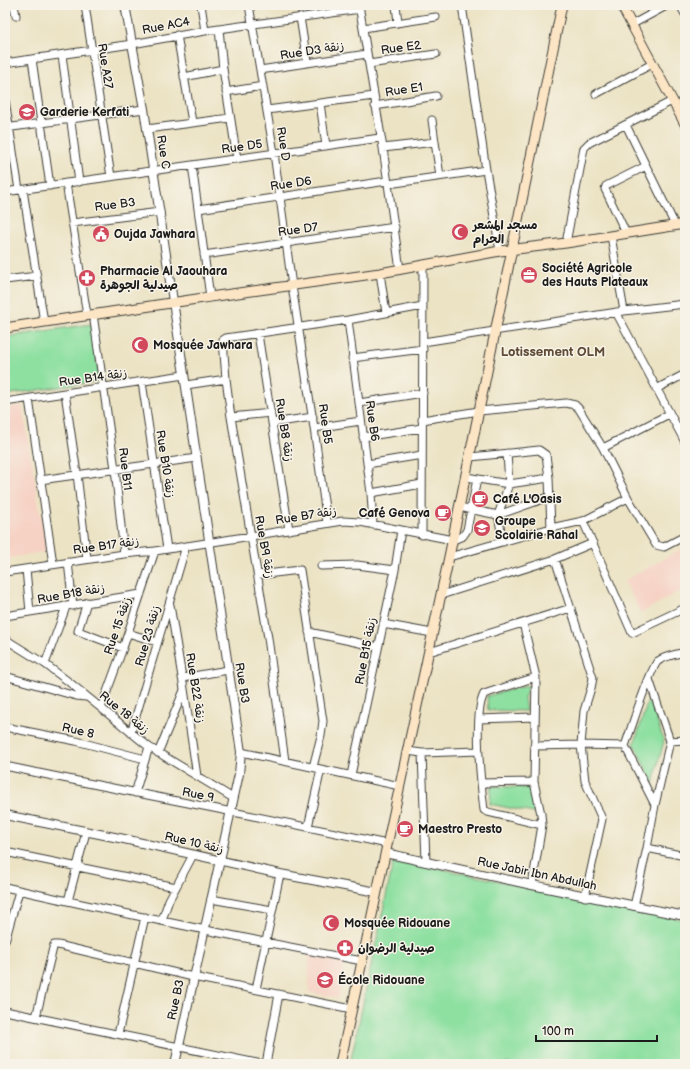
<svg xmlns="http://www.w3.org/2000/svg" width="690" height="1069" viewBox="0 0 690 1069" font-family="'Balsamiq Sans','Playpen Sans Arabic',sans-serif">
	<rect width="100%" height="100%" fill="#f7f3e8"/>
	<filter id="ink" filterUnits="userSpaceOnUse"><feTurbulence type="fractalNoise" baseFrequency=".025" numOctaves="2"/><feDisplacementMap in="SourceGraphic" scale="8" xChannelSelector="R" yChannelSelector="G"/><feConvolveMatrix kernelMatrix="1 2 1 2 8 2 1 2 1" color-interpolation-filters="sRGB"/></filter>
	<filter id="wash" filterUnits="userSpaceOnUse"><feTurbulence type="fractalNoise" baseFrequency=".012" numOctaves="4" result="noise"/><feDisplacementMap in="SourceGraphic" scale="16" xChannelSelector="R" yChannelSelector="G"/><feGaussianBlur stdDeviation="0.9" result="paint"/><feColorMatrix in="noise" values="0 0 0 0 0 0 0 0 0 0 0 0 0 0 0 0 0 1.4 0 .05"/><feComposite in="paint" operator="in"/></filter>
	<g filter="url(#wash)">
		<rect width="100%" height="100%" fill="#ece3c4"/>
		<path fill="#f6d2c4" d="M22 405 47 551 5 559V408Z
			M685 547V588L641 613 624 581Z
			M309 954 345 960 338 998 309 992Z"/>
		<path fill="#8ee0a1" stroke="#557e5e" d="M91 324 100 381 5 395V337Z
			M529 685 524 698 526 711 488 710 487 696Z
			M649 698 664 741 653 784 634 744Z
			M491 786 529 788 538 814 490 804Z
			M394 859 685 920V1064H350Z"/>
	</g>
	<g filter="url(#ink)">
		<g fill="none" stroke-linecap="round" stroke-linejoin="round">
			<g stroke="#3b3a35" stroke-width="9">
				<path id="minor" d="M14 5 16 16
					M85 5 111 177
					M201 5 205 31
					M249 5 274 153 292 286 314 428 327 523
					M359 5 383 148 400 270
					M396 5 398 23
					M462 5 486 170 500 251
					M680 5 685 14
					M300 17 307 62
					M631 25 668 5
					M363 28 436 17
					M219 29 223 69 237 159
					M177 35 192 122
					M62 55 79 182
					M32 59 50 186
					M5 63 132 44 205 31 360 9
					M369 64 436 54
					M260 70 367 54
					M184 77 223 69
					M226 92 263 86
					M596 94 652 64
					M5 100 19 190
					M320 103 326 146
					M375 106 436 96
					M267 110 374 96
					M432 120 435 142
					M626 125 675 225
					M5 128 144 109
					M147 129 230 118
					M383 148 435 142 440 176
					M192 165 210 297
					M66 183 87 315
					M388 184 486 170
					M23 190 44 322
					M5 192 380 138
					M198 209 387 181
					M72 223 160 212
					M626 233 605 189 606 186 646 166
					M611 236 624 311
					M566 243 584 148 589 143 672 101
					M204 255 395 227
					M380 273 386 313
					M5 280 37 276
					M616 312 685 442
					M93 314 115 469 124 554
					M348 320 371 493 373 525
					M258 334 289 530
					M423 342 624 311 685 304
					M352 358 423 349
					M142 382 167 549
					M186 385 226 379
					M656 389 685 374
					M65 393 77 474 87 559
					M29 399 53 564
					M5 402 184 375
					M359 403 423 393
					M231 417 271 413
					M422 420 479 411 566 403 575 405 579 409 603 448 628 498 656 545 664 547 685 536
					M272 423 313 417
					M314 428 361 421
					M363 437 422 428
					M603 448 669 414
					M470 457 539 450 546 455 549 478 551 528
					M367 464 422 455
					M466 477 509 484 549 478
					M40 480 197 458
					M371 493 422 484
					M459 507 498 515 549 497
					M583 521 632 633 685 608
					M422 535 423 266
					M503 542 498 515 509 484 507 453
					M449 557 551 528 583 521 628 498
					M555 559 593 678 591 688 584 711 581 745 585 781 602 819 585 897
					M68 562 73 606
					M321 566 357 565 395 570
					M26 569 30 612
					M5 572 124 554 155 551 251 536 343 521 360 522 453 540 463 536 467 530 477 479
					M258 575 300 570 323 721 321 736 313 767
					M441 595 555 559 593 543
					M87 602 78 631 123 648
					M170 605 184 689 197 776
					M5 616 141 594
					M523 623 536 677 534 782 541 814 542 825 532 885
					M383 624 432 633
					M309 632 378 647
					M128 633 157 642
					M5 639 45 664 69 682 149 747 233 798
					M429 652 571 608
					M45 664 66 607
					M5 676 76 696 86 697
					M536 677 484 694C473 714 481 785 484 810L488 812 542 825
					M182 678 228 670
					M101 708 123 648 155 551
					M479 719 534 717
					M5 727 76 741 145 759
					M131 733 186 546
					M670 741 685 740
					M534 746 581 745 625 746
					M407 751 422 753 479 751
					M241 752 400 786
					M158 753 184 690
					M422 753 426 862
					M285 761 268 638 231 417 226 379 223 340 226 338 348 320 423 306
					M5 766C132 793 260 816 387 844
					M351 775 395 570 401 530
					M481 783 534 782
					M135 793 149 747
					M655 805 625 746C630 732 650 668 658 661 665 656 677 654 685 652
					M308 827 321 769
					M647 848 685 856
					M5 852 176 887
					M5 887C123 914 243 938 362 961
					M211 899 272 910
					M68 901 86 832
					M634 906 647 848 655 805 670 741 649 679
					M162 920 169 900 193 855
					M5 941 19 891
					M256 989 280 874
					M5 1011 262 1064
					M36 1017 53 948 54 945H58L193 977 352 1009
					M118 1034 145 917
					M266 1064 279 994"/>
			</g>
			<g stroke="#3b3a35" stroke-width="10">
				<path id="tertiary" d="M125 5 144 109 241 752 239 774 175 1064
					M5 815 124 839 280 874 377 892
					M385 853 532 885 685 916"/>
			</g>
			<g stroke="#3b3a35" stroke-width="11">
				<path id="secondary" d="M621 5 685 124
					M5 328 210 297 380 273 500 251 566 243 685 224
					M340 1064 449 557 562 5"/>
			</g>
			<use href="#minor" stroke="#fff" stroke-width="7"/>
			<use href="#tertiary" stroke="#fff" stroke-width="8"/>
			<use href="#secondary" stroke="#fce5c4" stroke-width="9"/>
		</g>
	</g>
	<defs>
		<g id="school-disc" transform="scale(0.9)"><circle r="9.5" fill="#d1495b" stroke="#f7f3e8"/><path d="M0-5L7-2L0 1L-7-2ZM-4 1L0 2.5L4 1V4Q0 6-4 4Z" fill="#fff"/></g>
		<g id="mosque-disc" transform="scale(0.9)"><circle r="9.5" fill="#d1495b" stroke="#f7f3e8"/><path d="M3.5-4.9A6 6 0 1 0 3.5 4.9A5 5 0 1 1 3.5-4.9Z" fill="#fff"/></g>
		<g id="civic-disc" transform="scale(0.9)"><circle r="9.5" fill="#d1495b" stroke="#f7f3e8"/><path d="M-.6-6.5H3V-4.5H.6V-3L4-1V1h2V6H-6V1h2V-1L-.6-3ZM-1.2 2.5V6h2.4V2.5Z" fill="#fff"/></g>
		<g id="office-disc" transform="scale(0.9)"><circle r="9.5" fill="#d1495b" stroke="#f7f3e8"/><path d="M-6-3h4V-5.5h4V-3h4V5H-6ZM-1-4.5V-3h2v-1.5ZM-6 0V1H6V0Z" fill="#fff"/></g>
		<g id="pharmacy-disc" transform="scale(0.9)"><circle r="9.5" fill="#d1495b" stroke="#f7f3e8"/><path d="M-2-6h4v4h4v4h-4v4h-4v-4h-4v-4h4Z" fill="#fff"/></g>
		<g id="cafe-disc" transform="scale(0.9)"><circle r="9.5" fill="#d1495b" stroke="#f7f3e8"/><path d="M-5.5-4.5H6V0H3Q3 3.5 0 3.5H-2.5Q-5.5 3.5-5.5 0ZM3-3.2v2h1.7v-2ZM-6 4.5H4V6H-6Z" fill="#fff"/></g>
	</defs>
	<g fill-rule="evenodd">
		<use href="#school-disc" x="27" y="112"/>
		<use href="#mosque-disc" x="460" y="232"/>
		<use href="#civic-disc" x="101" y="234"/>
		<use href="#office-disc" x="529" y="275"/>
		<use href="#pharmacy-disc" x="87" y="278"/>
		<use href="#mosque-disc" x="140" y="345"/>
		<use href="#cafe-disc" x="480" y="499"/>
		<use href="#cafe-disc" x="443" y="513"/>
		<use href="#school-disc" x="482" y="528"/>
		<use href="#cafe-disc" x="405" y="829"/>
		<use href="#mosque-disc" x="331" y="923"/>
		<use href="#pharmacy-disc" x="345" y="948"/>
		<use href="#school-disc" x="325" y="980"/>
	</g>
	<g text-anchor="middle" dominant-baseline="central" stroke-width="3" stroke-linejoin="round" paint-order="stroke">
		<g font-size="12" fill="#1c1c1c" stroke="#f7f3e8">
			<text transform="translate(166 26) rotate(-11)">Rue AC4</text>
			<text transform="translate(401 48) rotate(-8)">Rue E2</text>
			<text transform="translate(312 51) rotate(-9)">Rue D3 زنقة</text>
			<text transform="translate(105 66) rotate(81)">Rue A27</text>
			<text transform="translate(404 90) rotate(-9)">Rue E1</text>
			<text transform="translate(283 144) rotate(81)">Rue D</text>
			<text transform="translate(242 147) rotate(-8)">Rue D5</text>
			<text transform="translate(163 152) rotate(81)">Rue C</text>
			<text transform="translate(291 184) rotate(-8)">Rue D6</text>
			<text transform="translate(115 205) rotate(-7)">Rue B3</text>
			<text transform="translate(298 230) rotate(-8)">Rue D7</text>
			<text transform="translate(93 378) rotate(-8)">Rue B14 زنقة</text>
			<text transform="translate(372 421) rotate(82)">Rue B6</text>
			<text transform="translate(325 424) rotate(82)">Rue B5</text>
			<text transform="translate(284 430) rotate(81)">Rue B8 زنقة</text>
			<text transform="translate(165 464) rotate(81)">Rue B10 زنقة</text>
			<text transform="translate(125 469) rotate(83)">Rue B11</text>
			<text transform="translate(306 516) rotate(-9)">Rue B7 زنقة</text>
			<text transform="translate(106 546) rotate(-8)">Rue B17 زنقة</text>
			<text transform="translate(264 547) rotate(80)">Rue B9 زنقة</text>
			<text transform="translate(71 594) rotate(-10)">Rue B18 زنقة</text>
			<text transform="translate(118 626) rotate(-71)">Rue 15 زنقة</text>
			<text transform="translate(148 636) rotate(-74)">Rue 23 زنقة</text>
			<text transform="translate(366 651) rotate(-79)">Rue B15 زنقة</text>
			<text transform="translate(242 683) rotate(81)">Rue B3</text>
			<text transform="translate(195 688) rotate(81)">Rue B22 زنقة</text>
			<text transform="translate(124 713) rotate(39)">Rue 18 زنقة</text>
			<text transform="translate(78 731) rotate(13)">Rue 8</text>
			<text transform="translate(198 795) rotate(11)">Rue 9</text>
			<text transform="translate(194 843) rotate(13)">Rue 10 زنقة</text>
			<text transform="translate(537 874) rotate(12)">Rue Jabir Ibn Abdullah</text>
			<text transform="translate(176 1000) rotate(-78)">Rue B3</text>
		</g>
		<g font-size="12" font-weight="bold" fill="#1c1c1c" stroke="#f7f3e8" text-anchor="start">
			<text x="40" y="112">Garderie Kerfati</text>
			<text x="473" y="225">مسجد المشعر<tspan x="473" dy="14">الحرام</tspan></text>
			<text x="114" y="234">Oujda Jawhara</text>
			<text x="542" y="268">Société Agricole<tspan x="542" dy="14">des Hauts Plateaux</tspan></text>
			<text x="100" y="271">Pharmacie Al Jaouhara<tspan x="100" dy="14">صيدلية الجوهرة</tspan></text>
			<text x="153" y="345">Mosquée Jawhara</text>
			<text x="493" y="499">Café L'Oasis</text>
			<text x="430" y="513" text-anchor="end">Café Genova</text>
			<text x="495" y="521">Groupe<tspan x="495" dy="14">Scolairie Rahal</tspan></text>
			<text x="418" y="829">Maestro Presto</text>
			<text x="344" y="923">Mosquée Ridouane</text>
			<text x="358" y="948">صيدلية الرضوان</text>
			<text x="338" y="980">École Ridouane</text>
		</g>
		<g font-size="13" font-weight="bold" fill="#604c36" stroke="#f7f3e8">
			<text x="553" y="352">Lotissement OLM</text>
		</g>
	</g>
	<rect width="690" height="1069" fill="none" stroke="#f7f3e8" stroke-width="20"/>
	<path d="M536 1035v6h121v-6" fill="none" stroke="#1c1c1c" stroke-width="2"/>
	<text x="542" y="1035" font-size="12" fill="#1c1c1c" stroke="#f7f3e8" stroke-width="3" paint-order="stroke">100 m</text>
</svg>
